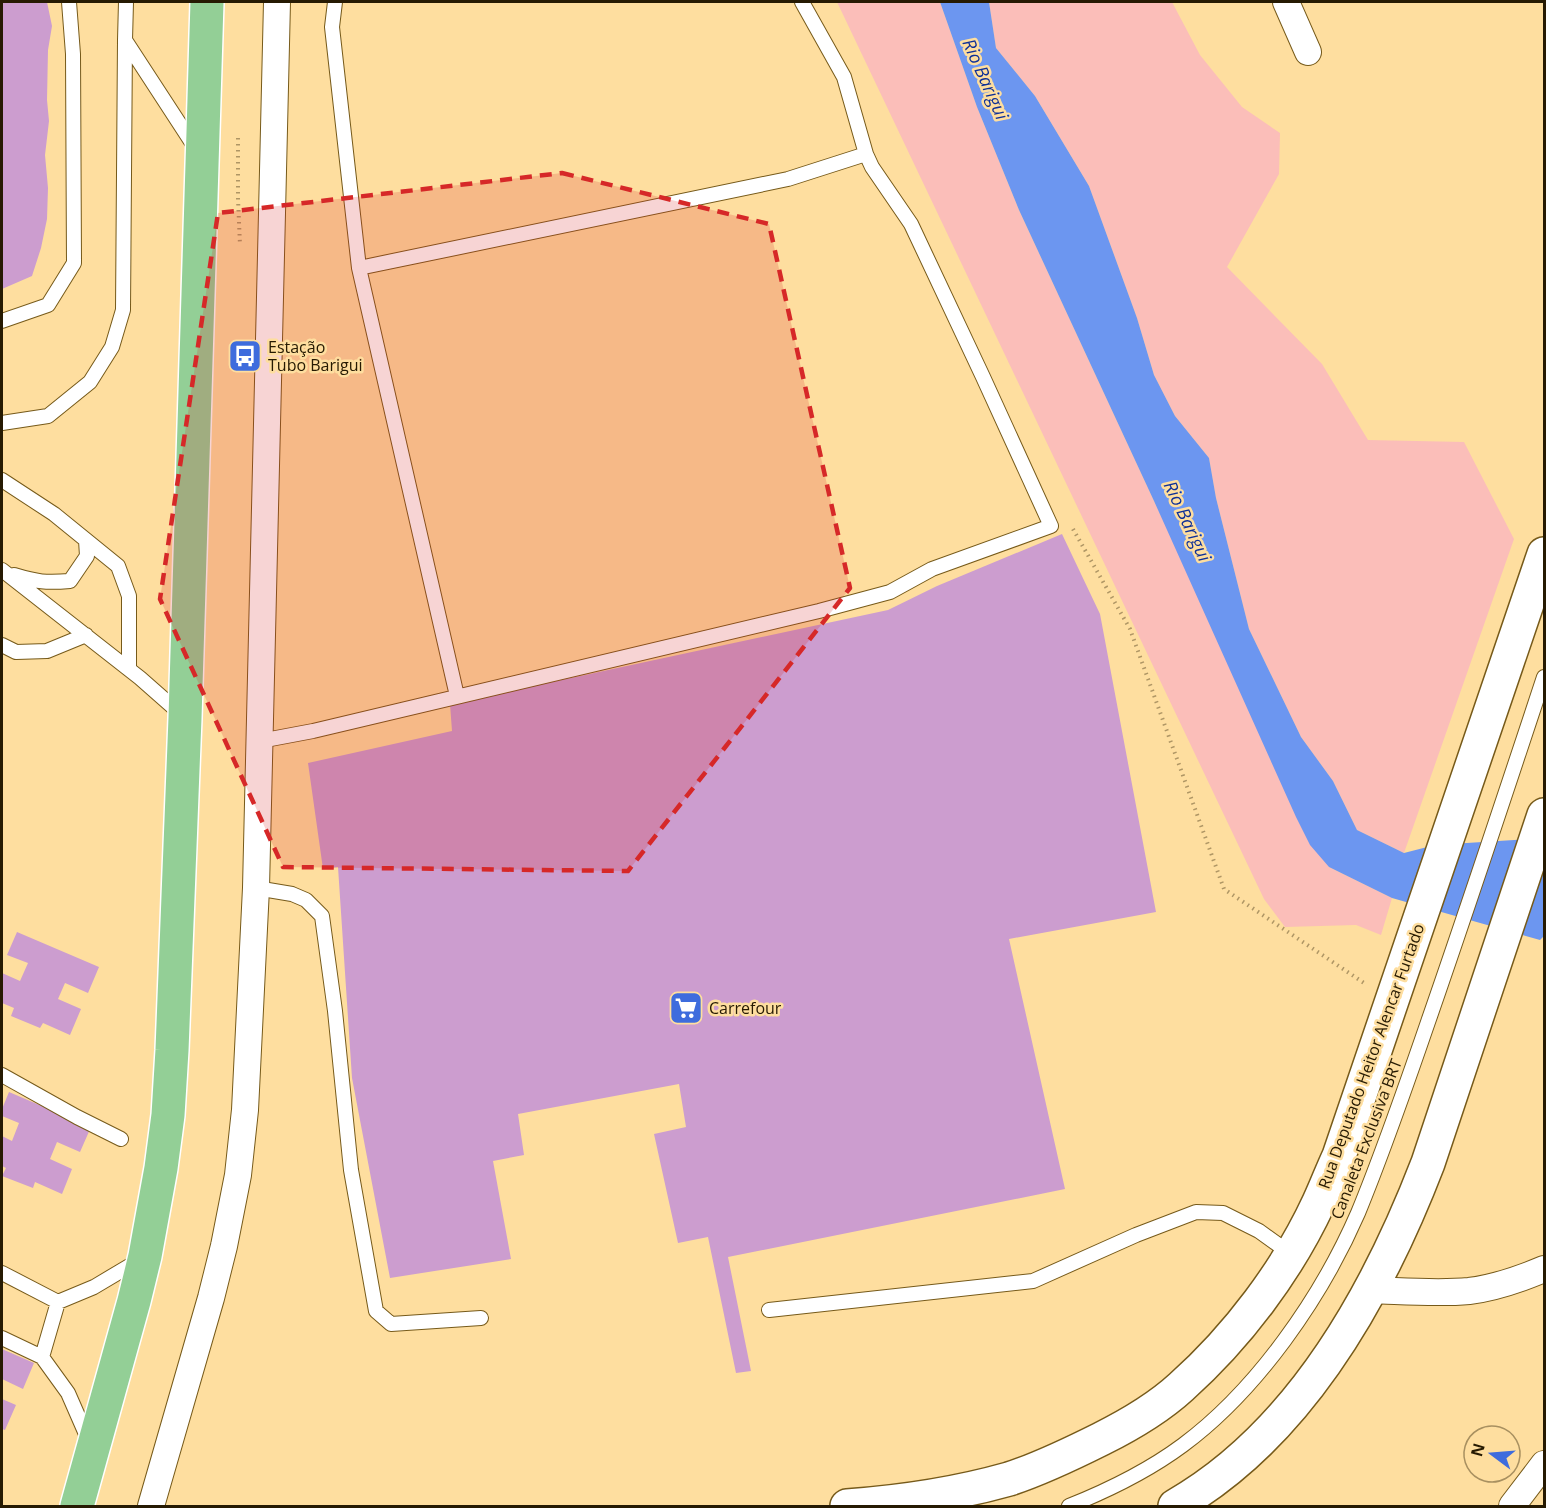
<svg xmlns="http://www.w3.org/2000/svg" width="1546" height="1508" viewBox="0 0 1546 1508" font-family="'Open Sans',sans-serif">
	<rect width="100%" height="100%" fill="#fede9f"/>
	<path fill="#fbbeb9" d="M837 2H940L977 107 1019 210 1154 501 1329 867 1392 898 1381 935 1356 925 1285 927 1264 899Z
		M989 2H1172L1200 55 1242 107 1280 133 1279 174 1227 267 1322 364 1368 440 1464 442 1514 539 1404 853 1357 830 1333 781 1301 737 1249 629 1216 498 1209 458 1175 416 1154 375 1137 318 1089 186 1035 96 996 48Z"/>
	<path fill="#6c96f0" d="M940 2H989L996 48 1035 96 1089 186 1137 318 1154 375 1175 416 1209 458 1216 498 1249 629 1301 737 1333 781 1357 830 1404 853 1435 845 1544 838V936L1540 940 1392 898 1329 867 1310 845 1296 817 1154 501 1019 210 977 107Z"/>
	<path fill="#cc9dcf" d="M2 2H47L52 26 48 50 47 100 49 121 45 155 48 188 47 219 41 248 32 276 2 289Z
		M1062 534 1100 614 1156 912 1009 939 1065 1189 728 1257 751 1371 736 1373 708 1237 678 1243 654 1134 686 1127 679 1084 518 1114 524 1155 493 1161 511 1259 390 1278 352 1078 338 867 323 869 308 763 452 731 450 704 888 610 937 586Z
		M17 932 99 967 88 993 65 983 58 999 81 1009 70 1035 43 1023 40 1028 11 1016 14 1008 2 1003V973L20 981 28 963 7 955Z
		M9 1092 91 1127 80 1152 57 1142 50 1159 72 1169 62 1194 35 1182 33 1188 2 1176 6 1168 2 1166V1136L12 1141 19 1123 2 1116V1109Z
		M2 1349 34 1363 23 1389 2 1379Z
		M2 1399 16 1405 5 1430 2 1429Z"/>
	<g fill="none" stroke-linecap="round" stroke-linejoin="round">
		<g stroke="#765a1a" stroke-width="16">
			<path id="service" d="M126 2 125 40 196 149
				M335 2 332 27 359 268 457 696
				M359 268 788 179 866 154
				M2 321 48 305 74 263 73 54 69 2
				M2 423 48 416 90 382 112 347 123 310 125 40
				M2 480 54 514 86 540 87 556 70 581C46 583 37 582 14 575
				M86 540 118 566 129 596V669
				M2 570 140 678 182 715
				M2 645 16 652 47 651 86 635
				M260 741 313 731 819 611 890 592 932 569 1051 526 983 377 911 224 872 167 866 154 844 77 802 2
				M256 888 292 894 306 900 322 916 335 1011 351 1170 376 1311 391 1324 481 1318
				M2 1075 77 1117 121 1139
				M2 1273 58 1302 94 1287 141 1259
				M769 1310 1033 1281 1136 1235 1196 1212 1223 1213 1259 1231 1291 1254
				M2 1338 42 1357 68 1393 89 1441
				M42 1357 58 1302
				M1069 1506C1109 1490 1148 1471 1183 1445 1257 1390 1321 1298 1358 1213 1384 1150 1406 1086 1428 1022 1468 907 1506 792 1544 677"/>
		</g>
		<g stroke="#765a1a" stroke-width="28">
			<path id="minor" d="M1286 2 1308 52
				M1371 1290C1403 1291 1436 1294 1469 1291 1495 1288 1520 1279 1544 1269
				M151 1506 211 1298 224 1246 238 1175 245 1110 256 888 277 2
				M1512 1506 1544 1464"/>
		</g>
		<g stroke="#765a1a" stroke-width="36">
			<path id="tertiary" d="M847 1506C902 1502 956 1494 1009 1479 1040 1469 1071 1454 1101 1439 1129 1425 1157 1409 1181 1387 1237 1337 1287 1271 1319 1202 1326 1187 1332 1171 1339 1156L1544 554
				M1175 1506C1299 1435 1378 1293 1428 1163L1544 815"/>
		</g>
		<g stroke="#fff" stroke-width="36">
			<path id="primary" d="M77 1506 134 1301 145 1256 161 1168 168 1115 172 1050 185 718 207 2"/>
		</g>
		<path stroke="#af9665" stroke-width="4" stroke-dasharray="1.5 4.5" stroke-linecap="butt" d="M238 138V199L240 245
			M1073 529 1130 629 1224 889 1364 983"/>
		<use href="#service" stroke="#fff" stroke-width="14"/>
		<use href="#minor" stroke="#fff" stroke-width="26"/>
		<use href="#tertiary" stroke="#fff" stroke-width="33"/>
		<use href="#primary" stroke="#93cf96" stroke-width="33"/>
	</g>
	<path fill="#d62828" fill-opacity="0.2" stroke="#d62828" stroke-width="4.5" stroke-dasharray="12 8" stroke-linejoin="round" d="M562 173 769 224 850 588 628 871 283 867 160 599 218 213Z"/>
	<defs>
		<g id="bus-square" transform="scale(1.725)"><rect x="-9" y="-9" width="18" height="18" rx="4" fill="#3e6cdd" stroke="#fede9f"/><path d="M-5-6H5V4H4V6H2V4H-2V6H-4V4H-5ZM-3.5-4V0h7V-4ZM-3.5 1.2v1.5H-2V1.2ZM2 1.2v1.5H3.5V1.2Z" fill="#fff"/></g>
		<g id="supermarket-square" transform="scale(1.725)"><rect x="-9" y="-9" width="18" height="18" rx="4" fill="#3e6cdd" stroke="#fede9f"/><path d="M-6-5.5h2.5l.6 2H6L4.5 2H-2.5L-4.4-4H-6ZM-1.5 3.2a1.3 1.3 0 1 0 .1 0ZM3 3.2a1.3 1.3 0 1 0 .1 0Z" fill="#fff"/></g>
	</defs>
	<g fill-rule="evenodd">
		<use href="#bus-square" x="245" y="356"/>
		<use href="#supermarket-square" x="686" y="1008"/>
	</g>
	<g text-anchor="middle" dominant-baseline="central" stroke-width="5" stroke-linejoin="round" paint-order="stroke">
		<g font-size="16" fill="#261a02" stroke="#fede9f" text-anchor="start">
			<text x="268" y="347">Estação<tspan x="268" dy="18">Tubo Barigui</tspan></text>
			<text x="709" y="1008">Carrefour</text>
		</g>
		<g font-size="16" fill="#261a02" stroke="#fede9f">
			<text transform="translate(1371 1056) rotate(-70)">Rua Deputado Heitor Alencar Furtado</text>
			<text transform="translate(1366 1139) rotate(-69)">Canaleta Exclusiva BRT</text>
		</g>
		<g font-size="18" font-style="italic" fill="#0e3097" stroke="#fede9f">
			<text transform="translate(986 79) rotate(66)">Rio Barigui</text>
			<text transform="translate(1188 521) rotate(65)">Rio Barigui</text>
		</g>
	</g>
	<rect width="1546" height="1508" fill="none" stroke="#261a02" stroke-width="6"/>
	<g transform="translate(1492 1454) rotate(286)"><circle r="28" fill="#fede9f" stroke="#a89060" stroke-width="1.5"/>
	<path d="M0-4.5L10 22L0 15L-10 22Z" fill="#3e6cdd"/>
	<text y="-9" font-size="16" font-weight="bold" text-anchor="middle" fill="#261a02">N</text>
	</g>
</svg>
